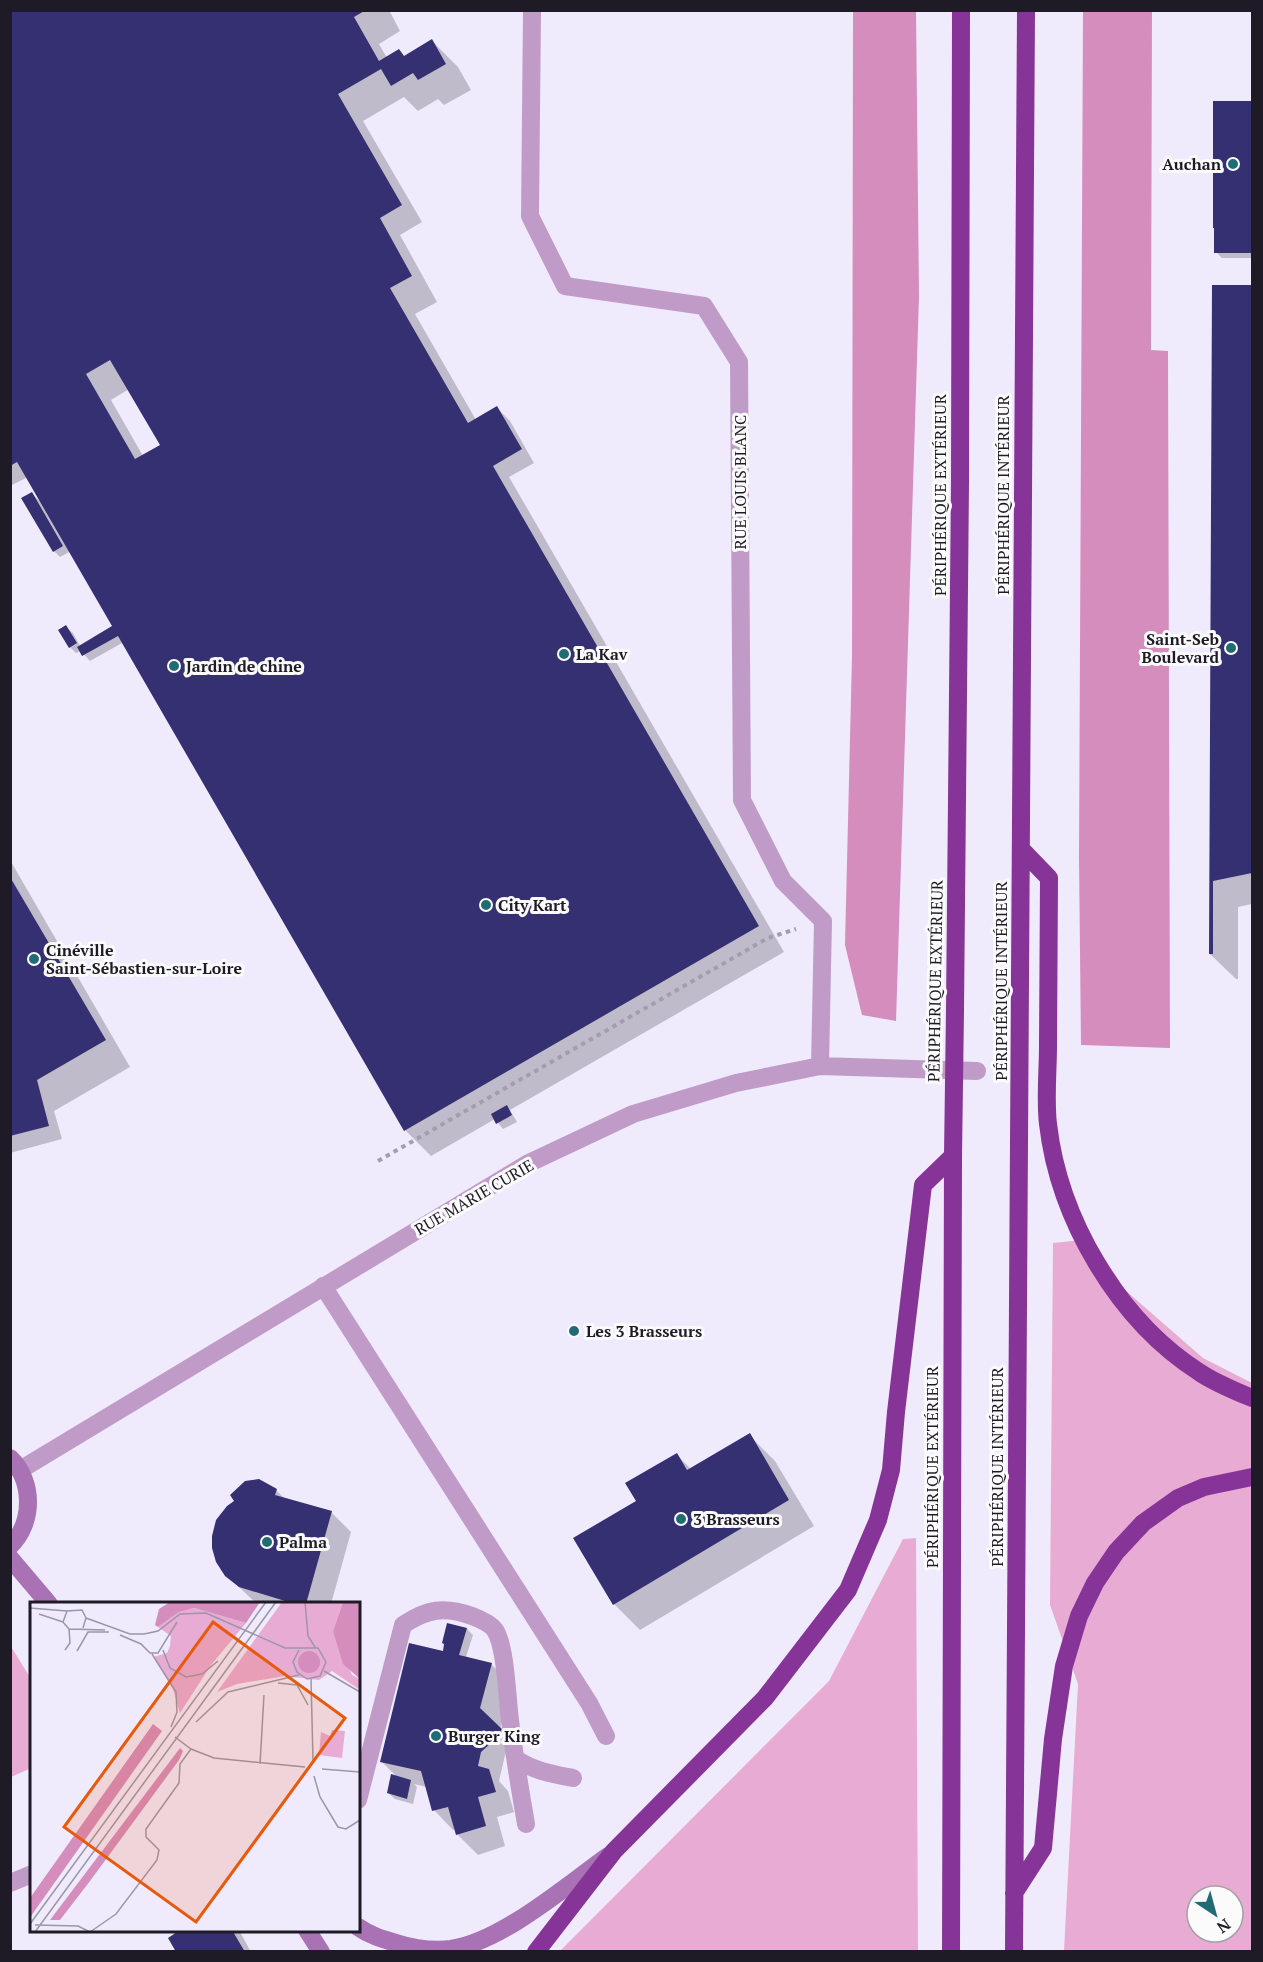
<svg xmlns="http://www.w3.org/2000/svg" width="1263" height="1962" viewBox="0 0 1263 1962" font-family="'PT Serif',serif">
	<rect width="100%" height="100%" fill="#f0eafd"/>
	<path fill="#e8abd4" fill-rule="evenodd" d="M1092 1239 1125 1290 1203 1358 1252 1383V1951H1064L1078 1684 1050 1605 1053 1243ZM1197 1896H1233V1932H1197Z
		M916 1538 918 1951H560L829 1681 903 1539Z
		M10 1645 31 1679V1768L11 1777Z"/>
	<path fill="#d58dbe" d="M853 11H916L919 296 896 1021 862 1015 845 945 852 656Z
		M1083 11H1152L1151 350 1168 351 1170 1048 1081 1045 1079 858Z"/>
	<path fill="#0003" fill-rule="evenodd" d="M10 10H389L400 31 379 44 387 58 399 51 405 57 432 41 458 67 471 90 444 105 438 99 418 111 404 97 363 121 422 222 400 235 437 302 415 314 476 420 497 408 510 421 534 463 509 477 784 952 510 1110 517 1122 503 1129 495 1119 431 1156 405 1130 122 643 90 661 81 651 76 653 70 647 66 627 73 633 80 646 114 627 71 551 60 557 54 551 32 494 42 503 28 477 10 486ZM129 389 162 446 143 456 111 400Z
		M1215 102 1252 103V258H1222L1216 252Z
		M1214 287H1252V904L1238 907V979H1236L1210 954Z
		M10 860 130 1067 54 1111 62 1139 10 1153Z
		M749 1435 775 1461 814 1526 640 1630 614 1604 638 1501 676 1454 691 1469Z
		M276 1490 286 1500 331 1512 351 1532 331 1604H257L226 1575Z
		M448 1625 467 1629 473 1635 466 1657 491 1664 511 1684 500 1729 509 1738 499 1781 508 1791 514 1812 497 1817 505 1846 478 1855 458 1835 456 1829 453 1830 434 1810 427 1787 414 1784 417 1787 413 1804 395 1799 388 1793 398 1778 381 1761 448 1654Z
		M183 1930H239L251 1952H178Z"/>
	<path fill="#353071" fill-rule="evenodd" d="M10 10H366L354 17 379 61 399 49 404 56 432 39 446 64 418 80 413 73 391 86 381 69 338 94 402 205 380 218 412 276 390 288 468 423 497 406 522 449 493 466 759 926 404 1131 118 636 82 656 77 647 112 626 17 462 10 466ZM110 360 160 445 135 459 86 374Z
		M1213 101H1252V253H1214V228H1213Z
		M1212 285H1252V873L1213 881V954H1209Z
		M32 492 63 546 53 552 21 498Z
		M66 625 77 643 69 648 58 630Z
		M10 877 106 1040 37 1080 49 1126 10 1136Z
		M507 1105 512 1115 496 1124 491 1114Z
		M750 1433 789 1500 613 1605 573 1538 636 1501 625 1483 677 1453 687 1470Z
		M259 1479 277 1489 275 1495 332 1511 306 1604H295L239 1587 225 1576 216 1562 212 1548V1536L216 1520 227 1506 234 1501 230 1495 245 1481Z
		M447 1623 467 1628 459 1655 492 1663 480 1708 504 1731 481 1752 478 1766 489 1769 496 1792 478 1797 486 1826 456 1835 448 1807 432 1811 421 1771 380 1762 409 1643 443 1651 444 1644 442 1643Z
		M391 1774 411 1780 407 1799 387 1793Z
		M180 1930H232L245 1952H176L168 1938Z"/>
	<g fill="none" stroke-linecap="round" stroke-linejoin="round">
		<path stroke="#a39eae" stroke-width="4" stroke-dasharray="4.5 4.5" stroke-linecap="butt" d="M378 1161 768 938 796 929"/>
		<path stroke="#c09bc8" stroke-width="18" d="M516 1759C534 1771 552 1774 573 1778
			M358 1800 403 1625C427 1609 444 1606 472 1616 480 1619 490 1623 495 1630 506 1647 507 1698 510 1720 514 1755 520 1789 526 1824
			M10 1883 32 1874"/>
		<path stroke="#c09bc8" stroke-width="18" d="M532 10 530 216 565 286 704 306 739 362 742 800 783 881 823 921 820 1066
			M323 1286 589 1703 606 1736
			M20 1470 527 1164 633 1114 736 1083 820 1066 977 1071"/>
		<path stroke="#a872b4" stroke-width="18" d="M10 1458C34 1481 34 1523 10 1546
			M10 1558 49 1604
			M358 1927C371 1936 382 1939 396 1943 412 1948 433 1951 451 1949 501 1942 566 1886 608 1856
			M307 1930 321 1952"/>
		<path stroke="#863497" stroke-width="18" d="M1021 849 1049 878C1049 934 1048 990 1048 1046 1048 1071 1045 1099 1048 1124 1059 1219 1118 1320 1199 1372 1215 1383 1235 1391 1252 1398
			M955 1010 960 482 961 10
			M1014 1893 1043 1848 1053 1739 1064 1666 1079 1616 1095 1583 1116 1552 1143 1523 1178 1498 1204 1487 1252 1477
			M536 1952 614 1851 765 1698 848 1590 878 1520 891 1470 896 1412 923 1185 953 1156
			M951 1952 953 1156
			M1014 1952 1026 10"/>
		<path stroke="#863497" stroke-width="18" d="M953 1156 955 1010"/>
	</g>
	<g fill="#216b75" stroke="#fbfbfb" stroke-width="2">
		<circle cx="1233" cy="164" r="6"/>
		<circle cx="1231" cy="648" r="6"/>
		<circle cx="564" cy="654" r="6"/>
		<circle cx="174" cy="666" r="6"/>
		<circle cx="486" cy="905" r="6"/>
		<circle cx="34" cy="959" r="6"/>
		<circle cx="574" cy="1331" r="6"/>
		<circle cx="681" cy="1519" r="6"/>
		<circle cx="267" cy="1542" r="6"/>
		<circle cx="436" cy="1736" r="6"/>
	</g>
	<g text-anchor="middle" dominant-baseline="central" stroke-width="6" stroke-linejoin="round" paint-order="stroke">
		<g font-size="16" font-weight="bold" fill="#1f1b26" stroke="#fbfbfb" text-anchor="start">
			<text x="1221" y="164" text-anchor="end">Auchan</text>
			<text x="1219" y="639" text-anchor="end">Saint-Seb<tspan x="1219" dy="18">Boulevard</tspan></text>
			<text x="576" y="654">La Kav</text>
			<text x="186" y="666">Jardin de chine</text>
			<text x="498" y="905">City Kart</text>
			<text x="46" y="950">Cinéville<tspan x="46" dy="18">Saint-Sébastien-sur-Loire</tspan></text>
			<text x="586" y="1331">Les 3 Brasseurs</text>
			<text x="693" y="1519">3 Brasseurs</text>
			<text x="279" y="1542">Palma</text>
			<text x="448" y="1736">Burger King</text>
		</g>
		<g font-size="16" fill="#1f1b26" stroke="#fbfbfb">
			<text transform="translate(740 482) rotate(-90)">RUE LOUIS BLANC</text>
			<text transform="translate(940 495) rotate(-90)">PÉRIPHÉRIQUE EXTÉRIEUR</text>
			<text transform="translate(1003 495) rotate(-90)">PÉRIPHÉRIQUE INTÉRIEUR</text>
			<text transform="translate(935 981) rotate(-89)">PÉRIPHÉRIQUE EXTÉRIEUR</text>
			<text transform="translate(1001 981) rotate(-90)">PÉRIPHÉRIQUE INTÉRIEUR</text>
			<text transform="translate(474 1197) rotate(-30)">RUE MARIE CURIE</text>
			<text transform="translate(932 1467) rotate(-90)">PÉRIPHÉRIQUE EXTÉRIEUR</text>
			<text transform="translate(997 1467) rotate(-90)">PÉRIPHÉRIQUE INTÉRIEUR</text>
		</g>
	</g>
	<g transform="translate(30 1602)">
		<rect width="330" height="330" fill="#f0eafd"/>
		<path d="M252 0H313L303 29 322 73 330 77V88L302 69 289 78 255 74 207 82 187 90ZM164 6 216 21 181 63 150 111 143 87 123 55 137 51 140 44 141 34 128 25 149 10ZM302 128 315 129 312 156 289 153 291 130 300 134Z" fill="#e8abd4"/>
		<path d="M140 0H230L216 21 164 6 149 10 128 25 125 23 129 7ZM313 0H330V77L313 62 303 29ZM268 60a11 11 0 1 1 22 0a11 11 0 1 1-22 0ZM123 122 132 129 1 314 0 296ZM150 146 153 149 149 158 60 279 30 318H20Z" fill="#d58dbe"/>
		<path fill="none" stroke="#9c97a7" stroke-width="1.5" d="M275 0 278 34 285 45M0 6 37 9M9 12 33 20M56 16 100 32H114L128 29 150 12 176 11 255 46H288L296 60 290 74 277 77 267 70 263 60 269 48M53 26 56 16 52 8 37 9 33 20 39 27 75 28M90 33 111 42 120 51H128L147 20M35 48 40 41 39 27M133 48 140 66 156 75 172 72 188 59M47 49 58 30H79M122 52 146 90 147 110 141 125M294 69 330 90M281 77 283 158M248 81 267 83 278 103M166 120 198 90 269 73M145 135 161 147 184 156 275 165M230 162 234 93M292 167 330 170M284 174 290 195 308 225 316 227 330 218M0 322 236 0M5 323 48 324 60 330M5 330 246 0M60 330 86 312 127 258 129 248 116 235V227L149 181 150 162 161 147"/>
		<path fill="#e8590c" fill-opacity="0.15" stroke="#e8590c" stroke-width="3" d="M183 20 315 116 166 320 34 225Z"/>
		<rect width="330" height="330" fill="none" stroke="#1f1b26" stroke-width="3"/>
	</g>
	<rect width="1263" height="1962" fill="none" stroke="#1f1b26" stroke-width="24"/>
	<g transform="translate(1215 1914) rotate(144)"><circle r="28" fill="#fbfbfb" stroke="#a3a1a6" stroke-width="1.5"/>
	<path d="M0-4.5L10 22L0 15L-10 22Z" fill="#216b75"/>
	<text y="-9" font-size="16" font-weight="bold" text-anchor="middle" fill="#1f1b26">N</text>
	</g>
</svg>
